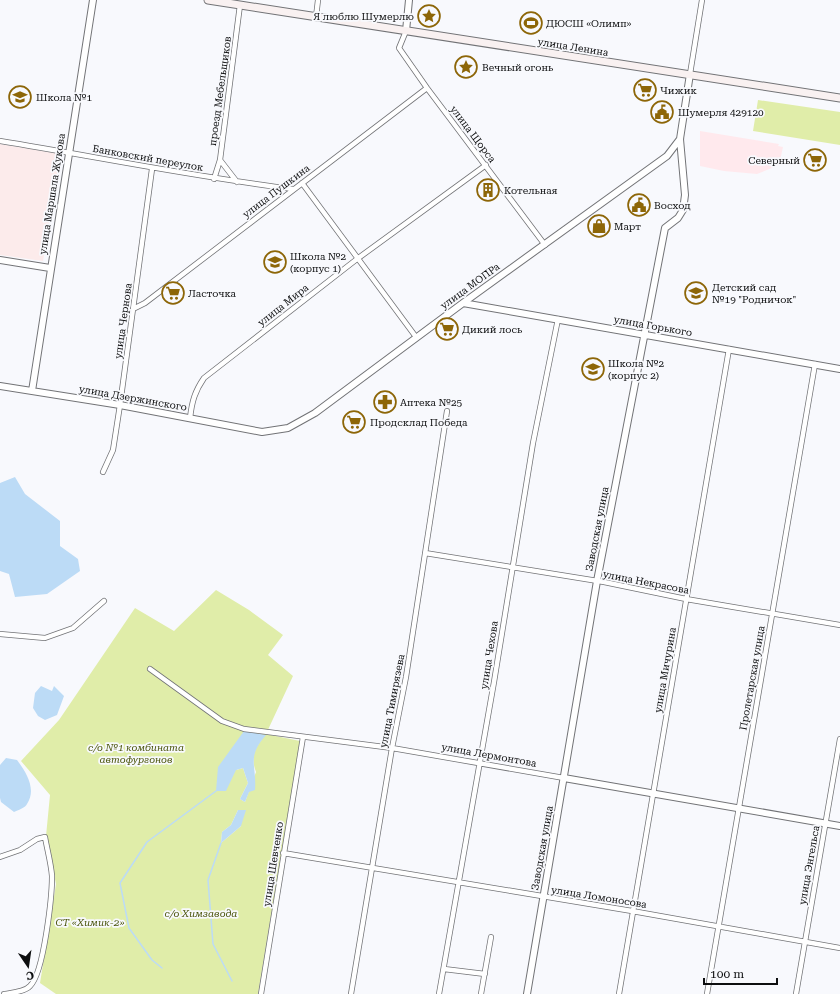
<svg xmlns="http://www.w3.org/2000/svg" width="840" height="994" viewBox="0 0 840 994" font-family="'Roboto Serif',serif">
	<rect width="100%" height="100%" fill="#f8f9fd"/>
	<path fill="#ffe9ed" d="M700 131 779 144 778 146 783 147 779 165 757 174 724 171 700 166Z"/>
	<path fill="#fcebeb" d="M0 144 61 154 43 261 0 255Z"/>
	<path fill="#e0eda9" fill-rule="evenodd" d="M758 100 840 112V145L753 131Z
		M216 590 249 610 283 635 268 655 293 676 266 734 300 741 258 994H56L40 983 56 884 46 836 50 795 21 761 59 720 135 608 174 631ZM265 735C255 748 250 756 256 772L245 802 240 799 248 783 243 768 236 770ZM238 810 241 826 221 843 222 832 231 825Z"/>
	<path fill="#bcdbf6" d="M15 477 25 494 60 521V546L78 559 80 571 47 594 15 597 9 574 0 571V483Z
		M41 686 52 691 54 686 64 696 57 715 45 720 38 716 33 708 35 693Z
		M244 731 266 735C246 758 257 764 255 790L249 792 245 802 240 799 248 783 243 768 236 770 226 791H216L218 767Z
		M6 758 17 760C26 772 37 789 27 804 25 808 18 810 14 812L1 802 0 798V765Z
		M238 810H246L241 826 221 843 222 832 231 825Z"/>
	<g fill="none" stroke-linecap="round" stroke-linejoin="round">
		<path stroke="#bcdbf6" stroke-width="1.5" d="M221 843 208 880 213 944 232 981
			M162 968 152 960 129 928 120 883 147 842 216 791"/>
		<g stroke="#727376" stroke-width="6">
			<path id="minor" d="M316 17 318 0
				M406 31 399 48 427 88 545 245
				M690 74 702 0
				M0 141C98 157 195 177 293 189
				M220 160 237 182
				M214 179 220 160 240 5
				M302 183 416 337
				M135 308 145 303 427 88
				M190 418C192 401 195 391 204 378L357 259 486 165
				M103 472 113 450 120 405 152 169
				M425 553 604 582 686 599 840 625
				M0 634 45 638 73 628 104 601
				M150 669 222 721 244 729 392 748 564 778
				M283 853 632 911 840 948
				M0 857 20 850 37 839 45 837C47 849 51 863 52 876 52 896 44 973 30 986 25 992 11 993 4 994
				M444 969 485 974
				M261 994 303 737
				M351 994 392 748 406 677 447 411
				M439 994 494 682 533 443 558 319
				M481 994 491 937
				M619 994 729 349
				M707 994 815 364
				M796 994 840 739"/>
		</g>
		<g stroke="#727376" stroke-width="8">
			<path id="tertiary" d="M406 31 409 0
				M0 260 50 268
				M463 303 840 369
				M0 386 120 405 262 432 288 428 315 413 463 303 667 156 680 139
				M32 391 93 0
				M564 778 840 826
				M527 994 597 581 665 228 678 218 683 210 685 195 680 139 690 74"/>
		</g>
		<g stroke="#727376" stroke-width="9">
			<path id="secondary" d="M208 0 840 98"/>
		</g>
		<use href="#minor" stroke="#fff" stroke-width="4.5"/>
		<use href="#tertiary" stroke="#fff" stroke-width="6"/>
		<use href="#secondary" stroke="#f9f1f1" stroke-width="7"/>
	</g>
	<defs>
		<g id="sight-ring" transform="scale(1.15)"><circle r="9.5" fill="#f8f9fd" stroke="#8d6608" stroke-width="1.5"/><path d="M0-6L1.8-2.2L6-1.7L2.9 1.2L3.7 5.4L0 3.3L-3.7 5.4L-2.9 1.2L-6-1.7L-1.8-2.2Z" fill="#8d6608"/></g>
		<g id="stadium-ring" transform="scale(1.15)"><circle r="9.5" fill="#f8f9fd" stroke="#8d6608" stroke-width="1.5"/><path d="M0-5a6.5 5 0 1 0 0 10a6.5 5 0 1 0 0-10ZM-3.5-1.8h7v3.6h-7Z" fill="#8d6608"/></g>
		<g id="supermarket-ring" transform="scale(1.15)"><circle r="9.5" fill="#f8f9fd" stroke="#8d6608" stroke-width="1.5"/><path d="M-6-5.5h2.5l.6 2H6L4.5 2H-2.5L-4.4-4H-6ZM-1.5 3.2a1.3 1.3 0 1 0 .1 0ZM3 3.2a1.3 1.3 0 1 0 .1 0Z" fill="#8d6608"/></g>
		<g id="school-ring" transform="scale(1.15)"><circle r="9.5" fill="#f8f9fd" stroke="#8d6608" stroke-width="1.5"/><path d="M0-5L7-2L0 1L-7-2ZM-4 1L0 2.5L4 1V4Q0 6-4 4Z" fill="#8d6608"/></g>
		<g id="civic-ring" transform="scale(1.15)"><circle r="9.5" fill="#f8f9fd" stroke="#8d6608" stroke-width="1.5"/><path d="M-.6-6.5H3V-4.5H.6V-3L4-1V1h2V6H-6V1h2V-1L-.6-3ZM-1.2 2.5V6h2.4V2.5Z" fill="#8d6608"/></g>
		<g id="building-ring" transform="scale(1.15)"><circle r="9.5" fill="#f8f9fd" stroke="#8d6608" stroke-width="1.5"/><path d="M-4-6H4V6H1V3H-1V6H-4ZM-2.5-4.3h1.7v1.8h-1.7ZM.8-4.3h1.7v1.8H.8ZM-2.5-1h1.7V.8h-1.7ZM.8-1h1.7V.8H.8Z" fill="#8d6608"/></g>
		<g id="shop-ring" transform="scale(1.15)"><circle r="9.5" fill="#f8f9fd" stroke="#8d6608" stroke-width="1.5"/><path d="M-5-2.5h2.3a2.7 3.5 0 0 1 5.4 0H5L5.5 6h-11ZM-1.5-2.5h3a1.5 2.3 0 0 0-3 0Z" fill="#8d6608"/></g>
		<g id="pharmacy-ring" transform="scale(1.15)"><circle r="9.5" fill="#f8f9fd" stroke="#8d6608" stroke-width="1.5"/><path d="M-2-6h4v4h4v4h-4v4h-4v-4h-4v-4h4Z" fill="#8d6608"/></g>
	</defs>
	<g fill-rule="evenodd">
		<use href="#sight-ring" x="429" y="16"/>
		<use href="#stadium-ring" x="531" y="23"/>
		<use href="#sight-ring" x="466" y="67"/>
		<use href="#supermarket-ring" x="645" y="90"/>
		<use href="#school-ring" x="20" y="97"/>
		<use href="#civic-ring" x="662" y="112"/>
		<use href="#supermarket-ring" x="815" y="160"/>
		<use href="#building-ring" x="488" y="190"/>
		<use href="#civic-ring" x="639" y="205"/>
		<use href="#shop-ring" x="599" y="226"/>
		<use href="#school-ring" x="275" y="262"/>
		<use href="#supermarket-ring" x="173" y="293"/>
		<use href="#school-ring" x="696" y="293"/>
		<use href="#supermarket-ring" x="447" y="329"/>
		<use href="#school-ring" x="593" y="369"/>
		<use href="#pharmacy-ring" x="385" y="402"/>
		<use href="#supermarket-ring" x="354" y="422"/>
	</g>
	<g text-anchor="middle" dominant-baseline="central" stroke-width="3.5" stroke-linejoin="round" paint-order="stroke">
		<g font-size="10" fill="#0d0e0f" stroke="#f8f9fd" text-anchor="start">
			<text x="414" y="16" text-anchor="end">Я люблю Шумерлю</text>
			<text x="546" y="23">ДЮСШ «Олимп»</text>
			<text x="482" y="67">Вечный огонь</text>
			<text x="660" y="90">Чижик</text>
			<text x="36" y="97">Школа №1</text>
			<text x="678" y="112">Шумерля 429120</text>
			<text x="800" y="160" text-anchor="end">Северный</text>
			<text x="504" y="190">Котельная</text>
			<text x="654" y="205">Восход</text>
			<text x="614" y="226">Март</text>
			<text x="290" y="256">Школа №2<tspan x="290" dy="12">(корпус 1)</tspan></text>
			<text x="712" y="287">Детский сад<tspan x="712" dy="12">№19 "Родничок"</tspan></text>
			<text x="188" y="293">Ласточка</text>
			<text x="462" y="329">Дикий лось</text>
			<text x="608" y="363">Школа №2<tspan x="608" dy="12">(корпус 2)</tspan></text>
			<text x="400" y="402">Аптека №25</text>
			<text x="370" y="422">Продсклад Победа</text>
		</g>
		<g font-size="10" fill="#0d0e0f" stroke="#f8f9fd">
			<text transform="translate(573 47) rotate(9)">улица Ленина</text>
			<text transform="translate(220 91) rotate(-82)">проезд Мебельщиков</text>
			<text transform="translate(473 134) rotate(53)">улица Щорса</text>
			<text transform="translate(148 158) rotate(10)">Банковский переулок</text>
			<text transform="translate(276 191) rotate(-37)">улица Пушкина</text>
			<text transform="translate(52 194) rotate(-81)">улица Маршала Жукова</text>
			<text transform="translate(470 286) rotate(-36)">улица МОПРа</text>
			<text transform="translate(283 305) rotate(-38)">улица Мира</text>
			<text transform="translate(123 321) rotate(-82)">улица Чернова</text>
			<text transform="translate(653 326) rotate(10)">улица Горького</text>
			<text transform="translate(133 398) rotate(10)">улица Дзержинского</text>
			<text transform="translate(597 529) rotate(-79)">Заводская улица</text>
			<text transform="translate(646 582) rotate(11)">улица Некрасова</text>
			<text transform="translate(489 655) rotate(-81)">улица Чехова</text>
			<text transform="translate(665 670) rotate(-80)">улица Мичурина</text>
			<text transform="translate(752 678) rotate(-80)">Пролетарская улица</text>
			<text transform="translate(392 701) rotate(-79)">улица Тимирязева</text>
			<text transform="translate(489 755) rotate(10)">улица Лермонтова</text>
			<text transform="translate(542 848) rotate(-80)">Заводская улица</text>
			<text transform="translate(273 864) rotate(-81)">улица Шевченко</text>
			<text transform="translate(809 865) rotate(-80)">улица Энгельса</text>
			<text transform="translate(599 897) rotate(9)">улица Ломоносова</text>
		</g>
		<g font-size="10" font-style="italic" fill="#4a540a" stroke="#f8f9fd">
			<text x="136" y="747">с/о №1 комбината<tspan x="136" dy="12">автофургонов</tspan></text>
			<text x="201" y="913">с/о Химзавода</text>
			<text x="90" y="922">СТ «Химик-2»</text>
		</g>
	</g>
	<g transform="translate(28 966) rotate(167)" stroke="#f8f9fd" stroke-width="3" paint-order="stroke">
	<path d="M0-3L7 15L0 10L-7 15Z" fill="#0d0e0f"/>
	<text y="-6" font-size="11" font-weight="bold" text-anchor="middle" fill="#0d0e0f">С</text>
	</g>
	<path d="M704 978v6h73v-6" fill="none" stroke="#0d0e0f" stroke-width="2"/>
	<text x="710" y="978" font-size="12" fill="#0d0e0f" stroke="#f8f9fd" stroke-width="3" paint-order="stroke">100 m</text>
</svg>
